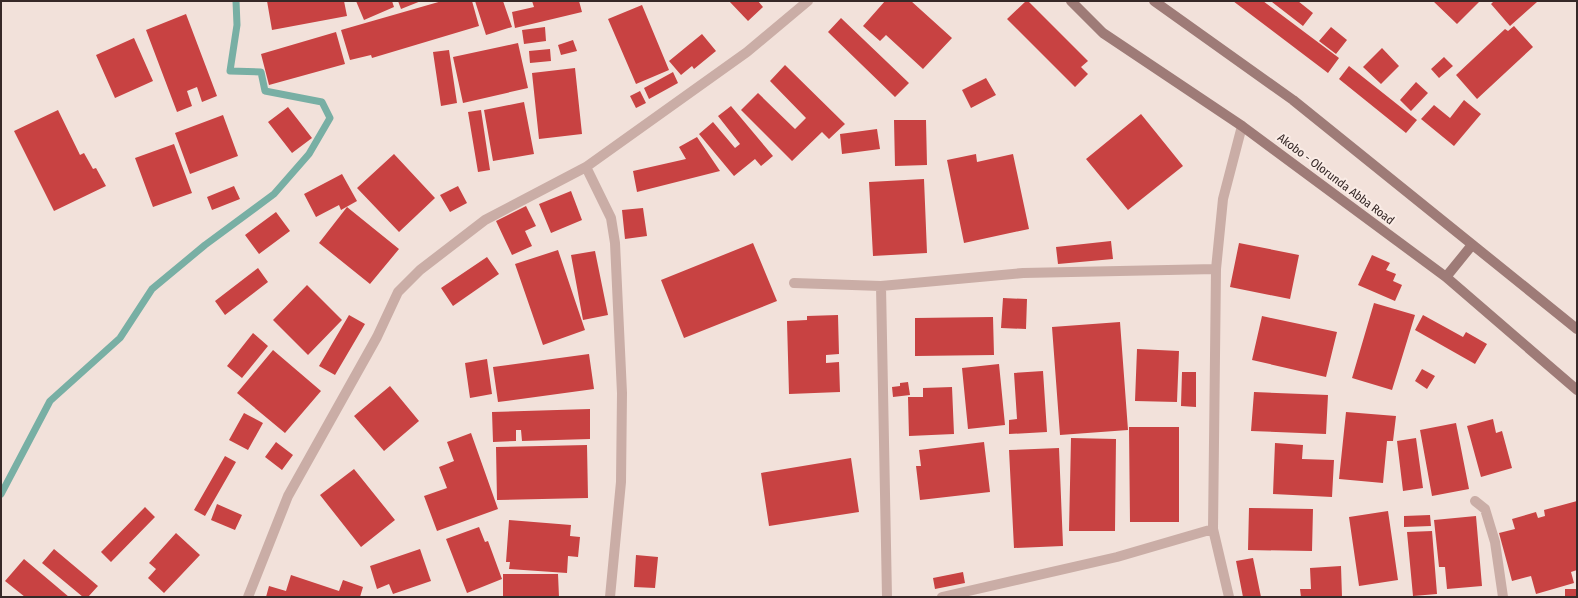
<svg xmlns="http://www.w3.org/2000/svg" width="1578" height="598" viewBox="0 0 1578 598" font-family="'Fira Sans Condensed',sans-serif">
	<rect width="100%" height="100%" fill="#f2e1da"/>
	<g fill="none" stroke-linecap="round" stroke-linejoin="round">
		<path stroke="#78afa4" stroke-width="7" d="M1 494 50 401 120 338 152 289 205 245 274 194 309 154 330 118 322 102 265 91 261 72 230 71 237 25 236 1"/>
	</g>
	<path fill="#c84242" d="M267 1H344L347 16 272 30Z
		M356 1H392L394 7 364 20Z
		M398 1H421L401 9Z
		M442 1H472L479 26 372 58 371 55 350 60 341 30Z
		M475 1H503L512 27 486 35Z
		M532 1H579L582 12 515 28 512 12 534 7Z
		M729 1H758L763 7 748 21Z
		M885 1H911L952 38 923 69 886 35 880 41 863 26Z
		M1026 1H1028L1088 61 1081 67 1088 74 1075 87 1007 19Z
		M1233 1H1263L1339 58 1328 73Z
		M1273 1H1298L1313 13 1303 26 1272 2Z
		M1433 1H1480L1457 24Z
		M1494 1H1536L1537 2 1510 26 1491 4Z
		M642 5 669 70 636 84 608 19Z
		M186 14 217 96 202 102 197 87 187 91 192 106 177 112 146 30Z
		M841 18 909 83 895 97 828 32Z
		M1514 26 1533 47 1477 99 1456 75 1505 29 1508 31Z
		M545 27 546 41 524 44 522 30Z
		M1331 27 1347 40 1336 54 1319 41Z
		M336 32 345 64 269 85 261 54Z
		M702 34 716 51 694 69 692 66 681 75 669 61Z
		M134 38 153 81 115 98 96 55Z
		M573 40 577 51 561 55 558 45Z
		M518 43 528 88 463 103 453 57Z
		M1382 48 1399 66 1381 84 1363 67Z
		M550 49 551 61 530 63 529 51Z
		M449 50 457 103 441 106 433 52Z
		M1444 57 1453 66 1439 78 1431 69Z
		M785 65 845 124 829 139 822 132 792 161 741 110 758 93 795 129 806 118 770 81Z
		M1349 66 1417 120 1406 133 1339 79Z
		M575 68 582 134 539 139 532 73Z
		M673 72 678 83 649 99 644 88Z
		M986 78 996 95 971 108 962 90Z
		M1416 82 1428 93 1411 111 1400 100Z
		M640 91 646 103 636 108 630 96Z
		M1464 100 1481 114 1454 146 1421 119 1434 105 1450 118Z
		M524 102 534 154 493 161 484 110Z
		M731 106 773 156 761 166 755 159 734 176 699 134 713 122 735 148 740 144 718 116Z
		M288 107 312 138 292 153 268 122Z
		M58 110 80 155 84 153 93 169 96 168 106 186 54 211 14 131Z
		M481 110 490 170 478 172 468 112Z
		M1141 114 1183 166 1128 210 1086 159Z
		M223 115 238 156 190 174 175 133Z
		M894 120H926L927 165 895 166Z
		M877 129 880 149 842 154 840 134Z
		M697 137 720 171 637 192 633 171 686 159 679 147Z
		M174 144 192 193 153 207 135 158Z
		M394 154 435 198 399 232 357 188Z
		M976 154 977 162 1013 154 1029 229 964 243 947 160Z
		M342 174 357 201 341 210 339 205 316 217 304 194Z
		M924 179 927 253 873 256 869 182Z
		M234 186 240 199 212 210 207 197Z
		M458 186 467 203 450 212 440 195Z
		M571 191 582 220 551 233 539 204Z
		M526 206 536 226 525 231 532 246 512 255 496 221Z
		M347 207 399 249 370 284 319 243Z
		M643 208 647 236 625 239 622 210Z
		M276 212 290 231 259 254 245 235Z
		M1111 241 1113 259 1058 264 1056 247Z
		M753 243 777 301 684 338 661 280Z
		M1239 243 1299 255 1290 299 1230 287Z
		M558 250 585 330 543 345 515 264Z
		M595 251 608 315 583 320 571 255Z
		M1372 255 1390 263 1386 270 1396 274 1393 281 1402 285 1395 301 1358 285Z
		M487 257 499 274 453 306 441 288Z
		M258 268 268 282 225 315 215 301Z
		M307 285 342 320 308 355 273 320Z
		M1003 298 1027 299 1026 329 1001 328Z
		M1374 303 1415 315 1392 390 1352 378Z
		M349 315 365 324 335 375 319 366Z
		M838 315 839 354 826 355V363L839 362 840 392 789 394 787 321 807 320V316Z
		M1423 315 1463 337 1466 332 1487 344 1475 364 1415 330Z
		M1262 316 1337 332 1326 377 1252 360Z
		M993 317 994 355 915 356V318Z
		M1120 322 1128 430 1060 435 1052 327Z
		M253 333 268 346 242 378 227 366Z
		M1137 349 1179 351 1177 402 1135 401Z
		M273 350 321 391 285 433 237 393Z
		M589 354 594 389 498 402 493 367Z
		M487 359 492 394 470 398 465 363Z
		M999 364 1005 425 968 429 962 368Z
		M1422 369 1435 376 1427 389 1415 381Z
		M1043 371 1047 432 1009 434V420L1017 419 1014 373Z
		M1182 372H1196V407L1181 406Z
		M908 382 910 395 893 397 892 387 900 386V383Z
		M390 386 419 421 384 451 354 416Z
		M952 387 954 434 909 436 908 397H923V388Z
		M1254 392 1328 395 1326 434 1251 431Z
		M590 409V439L522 441 521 430H516V441L493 442 492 412Z
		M1346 412 1396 416 1393 441H1387L1383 483 1339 479Z
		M244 413 263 423 248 450 229 440Z
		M1493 419 1496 433 1502 431 1512 468 1481 477 1467 426Z
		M1456 423 1469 489 1432 496 1420 430Z
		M1129 427H1179V522H1130Z
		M471 433 498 509 437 531 424 496 447 488 439 467 454 461 447 442Z
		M1071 438 1116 439 1115 531H1069Z
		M1416 438 1423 488 1403 491 1397 441Z
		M276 442 293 455 282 470 265 457Z
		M984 442 990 492 920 500 916 466H921L919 450Z
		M1275 443 1303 445 1302 459 1334 460 1332 497 1273 494Z
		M587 445 588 498 497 500 496 447Z
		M1059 448 1063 546 1014 548 1009 450Z
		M225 456 236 462 205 516 194 510Z
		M851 458 859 512 769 526 761 473Z
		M354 469 395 520 361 547 320 495Z
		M1577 501V570L1571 572 1574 583 1536 594 1531 576 1512 581 1499 533 1515 529 1512 519 1536 512 1538 518 1545 516 1544 510Z
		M217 504 242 515 235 530 211 520Z
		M145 507 155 517 111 562 101 552Z
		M1249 508 1313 509 1312 551 1248 550Z
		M1388 511 1398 580 1359 586 1349 517Z
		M1430 515 1431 526 1404 527V516Z
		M1476 516 1482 586 1447 589 1445 567H1439L1434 520Z
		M509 520 571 525 570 536 580 537 578 557 568 556 567 573 509 569 510 562H506Z
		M479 527 485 542 488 541 502 579 467 593 446 539Z
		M1432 531 1437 594 1413 596 1407 532Z
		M176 533 200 555 164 593 148 578 156 569 149 563Z
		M54 549 98 586 88 597H83L42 563Z
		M420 549 431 581 393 594 389 584 377 589 370 566Z
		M636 555 658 557 655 588 634 587Z
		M1253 558 1261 597H1243L1236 561Z
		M24 559 69 597H25L5 581Z
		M1341 566 1342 597H1301L1300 589H1311L1310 568Z
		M963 572 965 583 935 589 933 578Z
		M503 574H558L559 597H503Z
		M291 575 339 591 343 580 363 587 360 597H266L269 586 286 591Z
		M1565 589H1577V597H1565Z"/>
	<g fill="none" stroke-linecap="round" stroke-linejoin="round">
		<path stroke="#caada6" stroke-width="10" d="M586 167 611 218 615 243 622 393 621 482 610 597
			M794 283 881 286 1023 273 1216 269
			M881 286 887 597
			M1475 501 1485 509 1495 542 1503 597
			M248 597 288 496 377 337 398 292 420 270 485 220 586 167 747 52 808 1
			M942 597 1117 557 1213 529
			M1229 597 1213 529 1216 269 1223 199 1242 126"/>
		<path stroke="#9e7b77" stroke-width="10" d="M1071 1 1103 33 1242 126 1446 277 1577 390
			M1154 1 1293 100 1577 329
			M1446 277 1472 245"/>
	</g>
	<g text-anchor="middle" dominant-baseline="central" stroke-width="4" stroke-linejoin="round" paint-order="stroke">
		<g font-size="12" fill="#362827" stroke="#faece6">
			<text transform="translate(1336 179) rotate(37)">Akobo - Olorunda Abba Road</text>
		</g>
	</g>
	<rect width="1578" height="598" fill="none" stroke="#362827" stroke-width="4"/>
</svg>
